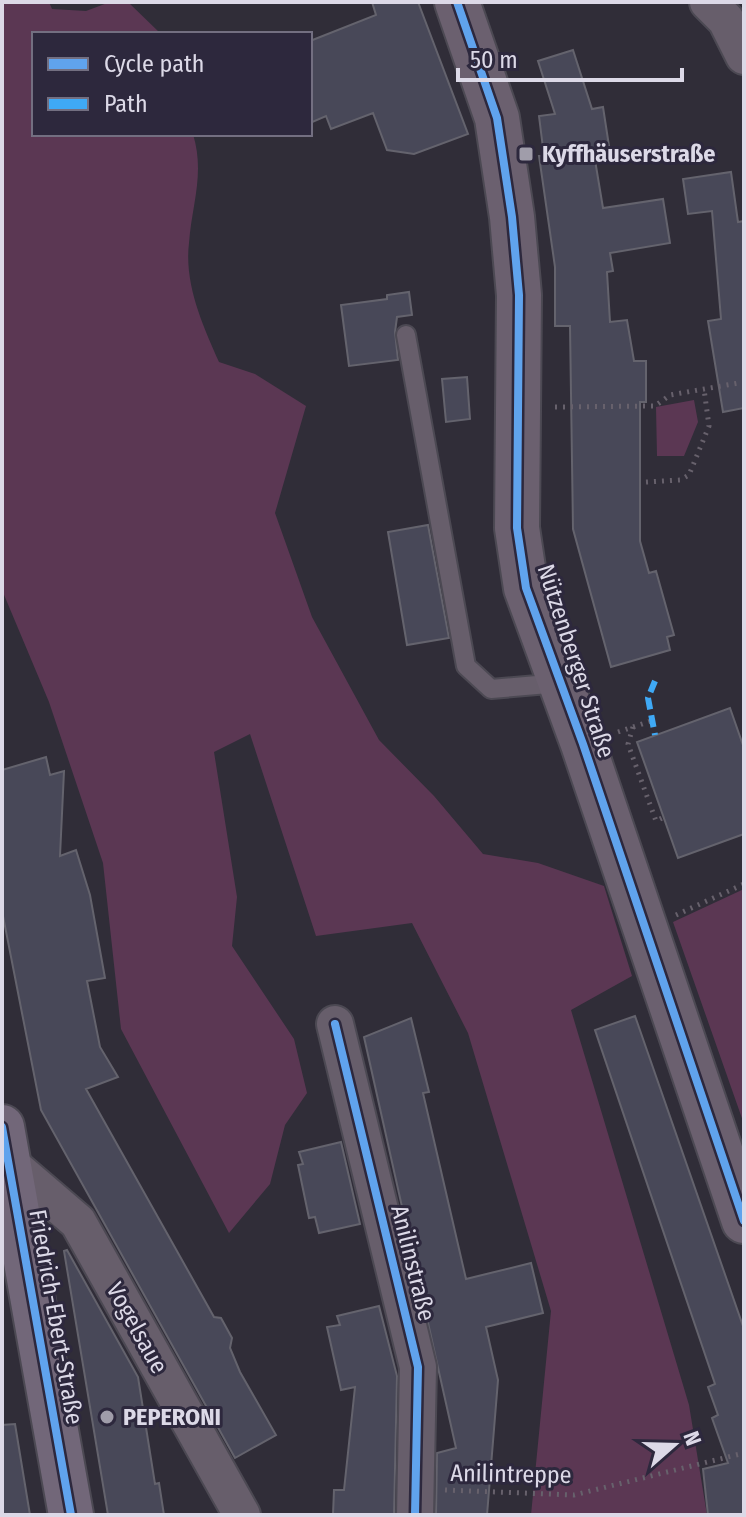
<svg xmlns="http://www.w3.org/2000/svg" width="746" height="1517" viewBox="0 0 746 1517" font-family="'Fira Sans Condensed',sans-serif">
	<rect width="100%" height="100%" fill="#302d38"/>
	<path fill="#5b3753" d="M2 2H49L52 9 86 11 110 2H128L161 34H34V134H193C205 174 192 203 189 243 184 284 203 326 219 362L255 374 306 406 275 513 312 617 379 740 434 796 483 854 538 863 604 886 632 976 571 1010 689 1405 707 1515H531L551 1311 468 1033 412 923 316 936 250 734 214 752 237 897 232 946 294 1039 307 1093 285 1125 270 1184 229 1233 121 1029 103 863 49 702 2 590Z
		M694 400 698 422 684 456H657L656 407Z
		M744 889V1124L673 922Z"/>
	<path fill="#484858" stroke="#64636d" stroke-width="2" d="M372 2H418L468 134 414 154 387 150 373 113 331 129 326 116 310 123V41L376 15Z
		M573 50 592 109 603 107 609 146 593 148 603 208 663 199 670 243 610 253 613 271 607 272 610 322 627 320 634 361H646V402H640V541L649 573 656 571 674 635 667 637 670 650 611 667 573 529 570 326H555V267L539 156H544L539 116 555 114 538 61Z
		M731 172 738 222 744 221V408L723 412 708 321 721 319 712 211 688 214 683 179Z
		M409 292 412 315 397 317 395 332 398 360 349 366 341 305 387 299V295Z
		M467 377 470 419 446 422 442 379Z
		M428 525 449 638 407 645 388 532Z
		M730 708 744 748V834L678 858 637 742Z
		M46 757 50 775 64 771 60 856 76 850 90 895 105 978 87 981 100 1047 118 1077 86 1089 214 1317 221 1318 232 1338 230 1348 240 1372 276 1435 235 1458 41 1110 2 911V770Z
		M635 1016 744 1329V1515H708L703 1469 728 1463 712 1418 718 1415 708 1387 715 1384 595 1030Z
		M411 1018 429 1092 423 1093 466 1279 531 1263 543 1313 486 1327 498 1380 487 1515H436L437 1453 456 1448 364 1037Z
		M341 1142 360 1224 319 1233 315 1217 309 1218 298 1165 303 1164 299 1152Z
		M67 1250 138 1377 155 1484 159 1483 164 1515H108L64 1251Z
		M379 1306 397 1376 394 1515H333L334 1490H344L355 1387 341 1390 327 1327 340 1325 337 1316Z
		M15 1424 30 1515H2V1425Z"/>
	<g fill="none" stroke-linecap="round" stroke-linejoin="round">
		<g stroke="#4c4953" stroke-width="22">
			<path id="lane" d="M406 335 466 666 491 689 560 683"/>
		</g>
		<g stroke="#4c4953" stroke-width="40">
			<path id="street" d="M708 2 726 20 744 56
				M335 1024 418 1367 415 1515
				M8 1162 78 1222 242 1515"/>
		</g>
		<g stroke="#4c4953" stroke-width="48">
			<path id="secondary" d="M457 2 497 118 512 217 519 295 517 528 526 588 583 744 744 1221"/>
		</g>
		<g stroke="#4c4953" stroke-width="48">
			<path id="primary" d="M2 1127 71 1515"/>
		</g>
		<path stroke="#67616c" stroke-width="5" stroke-dasharray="2 6" stroke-linecap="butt" d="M555 407 655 406 670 395 744 382
			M646 482 680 480 689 475 709 426 704 389
			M633 727 628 744 656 821 664 817
			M618 732 651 721
			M676 915 744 884
			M445 1490 574 1495 744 1453"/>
		<use href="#lane" stroke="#675e6b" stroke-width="18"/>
		<use href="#street" stroke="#675e6b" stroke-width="36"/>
		<use href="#secondary" stroke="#6b606f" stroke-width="44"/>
		<use href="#primary" stroke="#726779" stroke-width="44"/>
		<path stroke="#3fa9f5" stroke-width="6" stroke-dasharray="12 6" stroke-linecap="butt" d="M655 681 648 698 655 735"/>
		<g stroke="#2d283d" stroke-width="13">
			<path id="cycleway" d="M457 2 497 118 512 217 519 295 517 528 526 588 583 744 744 1221
				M335 1024 418 1367 415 1515
				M2 1127 71 1515"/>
		</g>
		<use href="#cycleway" stroke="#60a3ed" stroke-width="8"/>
	</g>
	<g fill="#a09daa" stroke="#2d283d" stroke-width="3">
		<rect x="518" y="146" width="16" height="16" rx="4"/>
		<circle cx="107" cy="1417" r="8"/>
	</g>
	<g text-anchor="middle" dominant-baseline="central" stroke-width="6" stroke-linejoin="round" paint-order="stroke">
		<g font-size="24" font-weight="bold" fill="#dcd9e7" stroke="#2d283d" text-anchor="start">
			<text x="542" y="154">Kyffhäuserstraße</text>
			<text x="123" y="1417">PEPERONI</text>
		</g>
		<g font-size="24" fill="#dcd9e7" stroke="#2d283d">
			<text transform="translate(576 661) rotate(72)">Nützenberger Straße</text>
			<text transform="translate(413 1263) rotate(76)">Anilinstraße</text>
			<text transform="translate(56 1317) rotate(80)">Friedrich-Ebert-Straße</text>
			<text transform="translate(137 1328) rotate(61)">Vogelsaue</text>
			<text transform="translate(511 1474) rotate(1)">Anilintreppe</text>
		</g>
	</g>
	<rect width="746" height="1517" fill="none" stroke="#dcd9e7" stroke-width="8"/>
	<rect x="32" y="32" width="280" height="104" fill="#2d283d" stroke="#736f81" stroke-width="2"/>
	<rect x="48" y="58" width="40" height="12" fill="#60a3ed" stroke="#736f81" stroke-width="2"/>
	<text x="104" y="72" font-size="24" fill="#dcd9e7">Cycle path</text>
	<rect x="48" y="98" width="40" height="12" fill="#3fa9f5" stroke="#736f81" stroke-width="2"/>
	<text x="104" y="112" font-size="24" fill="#dcd9e7">Path</text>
	<g transform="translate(674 1445) rotate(70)" stroke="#2d283d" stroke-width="6" paint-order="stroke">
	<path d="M0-6L14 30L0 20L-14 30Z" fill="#dcd9e7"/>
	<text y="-12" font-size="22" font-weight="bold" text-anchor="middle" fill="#dcd9e7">N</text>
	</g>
	<path d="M458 68v12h224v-12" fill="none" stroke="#dcd9e7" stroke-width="4"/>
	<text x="470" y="68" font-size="24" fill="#dcd9e7" stroke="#2d283d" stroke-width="6" paint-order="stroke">50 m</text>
</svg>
